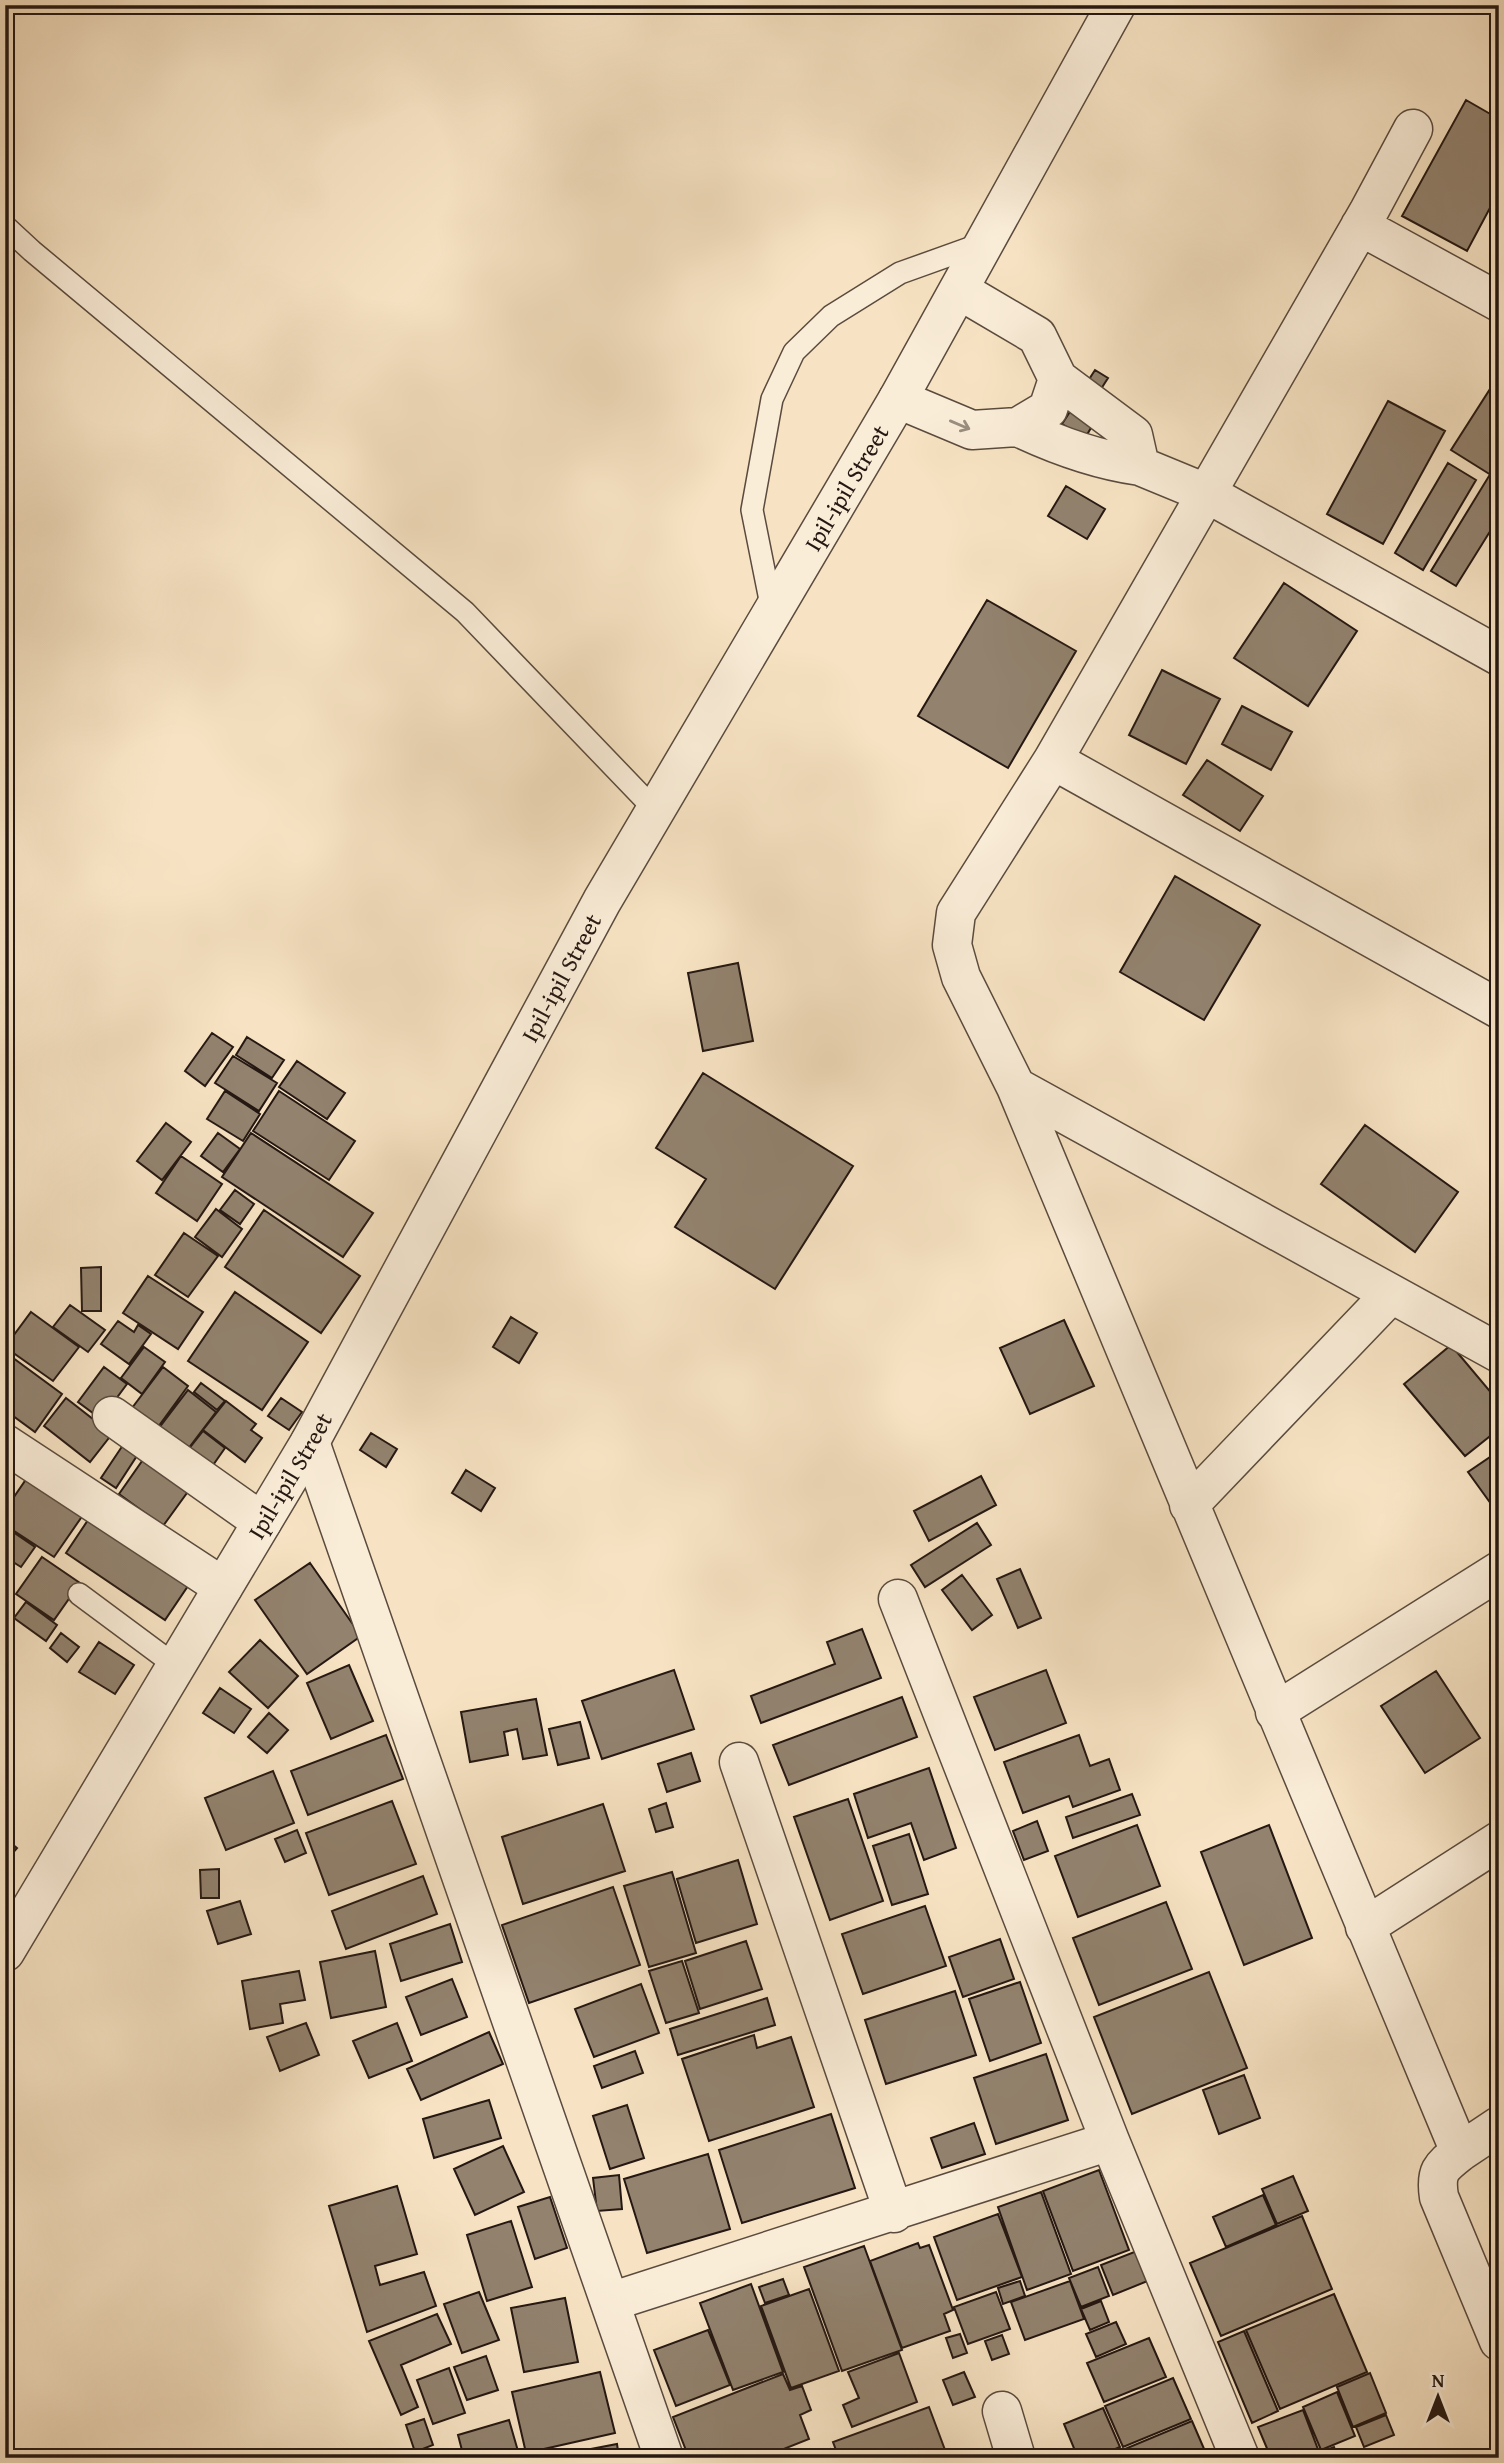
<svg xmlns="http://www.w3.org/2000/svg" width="1504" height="2463" viewBox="0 0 1504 2463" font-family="'Gentium Book Plus',serif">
	<rect width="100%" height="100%" fill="#f7e3c3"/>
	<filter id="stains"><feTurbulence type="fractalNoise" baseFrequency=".00286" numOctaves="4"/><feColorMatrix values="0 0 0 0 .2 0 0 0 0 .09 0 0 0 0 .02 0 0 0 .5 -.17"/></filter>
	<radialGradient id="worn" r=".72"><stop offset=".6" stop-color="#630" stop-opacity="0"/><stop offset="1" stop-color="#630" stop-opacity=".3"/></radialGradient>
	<path fill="#92826e" stroke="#251812" stroke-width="2" d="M1466 100 1499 119V191L1467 251 1402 216Z
		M1095 370 1108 378 1101 389 1088 381Z
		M1499 375V480L1451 450Z
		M1388 401 1445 431 1383 544 1327 514Z
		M1073 407 1095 421 1085 438 1062 424Z
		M1448 463 1476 480 1423 570 1395 553Z
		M1489 476 1499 482V517L1456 586 1431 571Z
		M1066 486 1105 509 1087 539 1048 516Z
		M1284 583 1357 631 1308 706 1234 658Z
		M987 600 1076 651 1008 768 918 716Z
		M1162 670 1220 699 1186 764 1129 735Z
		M1242 706 1292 732 1271 770 1222 744Z
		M1207 760 1263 796 1240 831 1183 795Z
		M1175 876 1260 925 1204 1020 1120 972Z
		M738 963 753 1041 703 1051 688 973Z
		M212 1033 233 1047 205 1086 185 1071Z
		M247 1037 284 1060 272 1078 236 1055Z
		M233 1056 277 1083 259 1111 215 1083Z
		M297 1061 345 1093 327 1119 279 1087Z
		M703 1073 853 1166 775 1289 675 1227 706 1179 656 1148Z
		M225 1091 260 1114 243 1141 207 1119Z
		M279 1091 355 1141 329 1180 253 1131Z
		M166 1123 191 1142 162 1180 137 1161Z
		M1365 1125 1458 1192 1415 1252 1321 1184Z
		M218 1133 240 1149 223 1172 201 1156Z
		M251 1133 373 1213 343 1257 222 1177Z
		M181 1156 222 1184 197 1221 156 1193Z
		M235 1190 254 1204 240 1224 220 1210Z
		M216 1209 242 1229 222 1257 195 1237Z
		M264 1210 360 1276 321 1333 225 1267Z
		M184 1233 218 1256 188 1297 155 1275Z
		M101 1267V1311H82L81 1268Z
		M148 1276 203 1312 178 1349 123 1313Z
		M235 1292 308 1342 262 1410 188 1361Z
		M70 1305 105 1330 88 1352 53 1327Z
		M31 1312 79 1347 53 1381 5 1347Z
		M511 1317 537 1333 519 1363 493 1347Z
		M1064 1320 1094 1386 1030 1414 1000 1348Z
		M118 1321 134 1332 138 1325 151 1334 129 1364 101 1344Z
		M1451 1345 1499 1402V1429L1465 1456 1404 1384Z
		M144 1347 165 1362 142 1394 121 1378Z
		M5 1352 62 1394 35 1432 5 1410Z
		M104 1367 127 1384 101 1419 78 1402Z
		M163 1367 188 1386 158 1427 132 1408Z
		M201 1383 225 1401 217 1410 194 1392Z
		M188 1390 216 1412 188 1449 159 1428Z
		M66 1398 112 1434 90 1462 44 1426Z
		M281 1398 302 1412 289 1430 268 1416Z
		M226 1401 256 1424 251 1430 262 1438 245 1462 203 1430Z
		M203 1431 225 1448 211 1468 188 1450Z
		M371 1433 397 1449 386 1467 360 1450Z
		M127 1439 142 1448 116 1488 101 1478Z
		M1499 1451V1515L1468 1472Z
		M147 1454 192 1486 163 1526 119 1494Z
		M466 1470 495 1488 481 1511 452 1493Z
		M981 1476 996 1505 929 1541 914 1511Z
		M27 1478 83 1515 54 1557 5 1525V1510Z
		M92 1514 192 1580 165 1620 66 1553Z
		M977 1523 991 1545 925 1587 911 1565Z
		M13 1532 35 1547 21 1567 5 1557V1543Z
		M42 1557 80 1583 54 1620 16 1594Z
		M310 1563 361 1636 307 1674 255 1600Z
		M1020 1569 1041 1618 1018 1628 997 1579Z
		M962 1575 992 1615 972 1630 942 1590Z
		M26 1602 57 1625 46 1641 14 1618Z
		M862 1629 881 1678 761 1723 751 1696 835 1664 827 1642Z
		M61 1633 79 1647 67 1662 50 1648Z
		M260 1640 298 1676 268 1708 229 1672Z
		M99 1642 134 1665 115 1694 79 1672Z
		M349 1665 373 1721 331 1739 307 1683Z
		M674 1670 694 1729 602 1759 582 1701Z
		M1046 1670 1066 1723 995 1750 974 1697Z
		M1436 1671 1480 1738 1425 1773 1381 1706Z
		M220 1688 251 1709 234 1733 203 1713Z
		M902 1697 917 1737 789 1785 773 1745Z
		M536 1699 547 1755 523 1759 517 1729 504 1732 508 1755 470 1762 461 1712Z
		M269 1713 288 1730 267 1753 248 1737Z
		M580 1722 589 1758 558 1765 549 1729Z
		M386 1735 403 1779 308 1815 291 1771Z
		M1079 1735 1090 1766 1109 1759 1120 1790 1073 1807 1069 1796 1023 1813 1004 1762Z
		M691 1753 700 1781 667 1792 658 1764Z
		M929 1768 956 1848 924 1860 911 1823 868 1838 854 1794Z
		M273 1771 294 1823 226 1850 205 1798Z
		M1132 1794 1140 1815 1073 1838 1066 1817Z
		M848 1799 883 1901 830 1920 794 1817Z
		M392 1801 416 1864 329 1895 306 1833Z
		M666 1803 673 1827 656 1832 649 1809Z
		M603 1804 625 1871 523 1904 502 1837Z
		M1037 1821 1048 1851 1024 1860 1013 1831Z
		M1137 1825 1160 1886 1078 1917 1055 1856Z
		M1269 1825 1312 1938 1244 1965 1201 1852Z
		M297 1830 306 1853 285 1862 275 1839Z
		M909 1834 928 1894 892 1905 873 1846Z
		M5 1838 17 1848 5 1862Z
		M738 1860 757 1924 696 1943 677 1879Z
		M219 1869V1898H201L200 1870Z
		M672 1872 696 1953 649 1967 624 1886Z
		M423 1876 437 1914 346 1949 332 1911Z
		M613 1887 640 1965 529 2003 502 1925Z
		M240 1901 251 1934 218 1944 207 1911Z
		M1166 1902 1192 1969 1099 2005 1073 1938Z
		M925 1906 946 1966 863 1994 842 1934Z
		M450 1924 462 1962 401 1981 390 1944Z
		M1000 1939 1014 1979 963 1997 949 1957Z
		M746 1941 762 1989 700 2009 685 1961Z
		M375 1951 386 2007 331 2018 320 1962Z
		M682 1961 699 2013 666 2023 649 1971Z
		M299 1971 305 2000 280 2004 283 2023 250 2029 242 1981Z
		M1209 1972 1247 2068 1132 2114 1094 2017Z
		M452 1979 467 2017 421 2035 406 1997Z
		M1020 1982 1041 2043 990 2061 969 1999Z
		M641 1984 659 2033 594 2057 575 2009Z
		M955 1991 976 2055 886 2084 865 2020Z
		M767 1998 775 2025 678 2055 670 2029Z
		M306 2023 319 2055 280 2071 267 2037Z
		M397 2023 412 2061 369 2078 353 2041Z
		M489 2032 503 2064 421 2100 407 2069Z
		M754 2035 757 2048 791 2037 814 2107 709 2141 682 2059Z
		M635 2051 643 2073 602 2088 594 2066Z
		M1046 2054 1068 2120 996 2144 974 2078Z
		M1244 2075 1260 2118 1219 2134 1203 2090Z
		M489 2100 501 2138 434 2158 423 2119Z
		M627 2105 644 2158 610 2169 593 2116Z
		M831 2114 855 2188 742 2223 719 2150Z
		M974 2123 985 2154 942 2168 931 2138Z
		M503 2146 524 2192 475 2215 454 2169Z
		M708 2154 730 2229 647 2253 624 2179Z
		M1099 2170 1129 2250 1073 2271 1043 2191Z
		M619 2175 622 2209 597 2211 593 2178Z
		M1293 2176 1308 2211 1277 2224 1262 2189Z
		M397 2186 417 2254 375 2266 380 2285 424 2272 436 2306 367 2332 329 2206Z
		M1041 2192 1071 2274 1027 2290 998 2207Z
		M1263 2195 1276 2225 1226 2247 1213 2217Z
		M550 2197 567 2248 535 2259 518 2207Z
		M998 2214 1022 2277 957 2300 934 2237Z
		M1302 2216 1332 2289 1221 2336 1190 2263Z
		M511 2221 532 2287 487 2301 467 2235Z
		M918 2243 920 2248 929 2245 953 2310 944 2314 950 2331 902 2348 870 2261Z
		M864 2246 902 2350 842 2371 804 2267Z
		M1142 2249 1155 2278 1113 2295 1101 2265Z
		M1098 2267 1109 2296 1081 2307 1069 2278Z
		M783 2279 789 2295 765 2303 759 2287Z
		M1020 2281 1025 2296 1003 2304 998 2288Z
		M1070 2281 1084 2319 1025 2340 1011 2302Z
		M751 2284 783 2372 733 2390 700 2303Z
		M809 2289 839 2371 791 2388 761 2306Z
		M479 2292 499 2340 462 2353 444 2304Z
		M996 2292 1010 2329 968 2344 954 2307Z
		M1334 2294 1367 2372 1280 2409 1246 2330Z
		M565 2298 578 2362 524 2372 511 2308Z
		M1101 2301 1109 2322 1090 2330 1081 2309Z
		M437 2314 451 2344 401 2365 418 2407 401 2415 369 2341Z
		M1116 2322 1126 2344 1096 2357 1086 2334Z
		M708 2330 730 2385 676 2406 654 2350Z
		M1244 2331 1278 2411 1252 2423 1218 2342Z
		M960 2334 967 2353 953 2358 946 2338Z
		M1002 2335 1009 2354 992 2360 985 2341Z
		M1149 2338 1166 2377 1104 2402 1087 2363Z
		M899 2353 917 2402 852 2427 843 2405 859 2398 848 2372Z
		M486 2356 498 2390 467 2400 454 2367Z
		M449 2368 465 2413 433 2424 417 2380Z
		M600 2372 615 2433 526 2453 512 2392Z
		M964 2372 975 2397 953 2405 943 2380Z
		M1370 2373 1386 2413 1353 2427 1337 2387Z
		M783 2374 790 2390 802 2386 811 2410 800 2415 809 2439 761 2458H689L673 2417Z
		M1173 2378 1191 2419 1123 2447 1105 2406Z
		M1337 2392 1355 2436 1321 2450 1303 2407Z
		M929 2407 948 2458H839L833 2442Z
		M1103 2408 1120 2447 1094 2458H1078L1064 2424Z
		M1303 2410 1319 2452 1305 2458H1271L1258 2427Z
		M1386 2415 1394 2435 1364 2447 1356 2427Z
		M424 2419 433 2445 415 2452 406 2425Z
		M509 2420 520 2458H464L458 2435Z
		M1192 2421 1208 2458H1123L1120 2451Z
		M617 2444 619 2458H544Z
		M1334 2447 1338 2458H1307Z
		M830 2449 833 2458H805Z"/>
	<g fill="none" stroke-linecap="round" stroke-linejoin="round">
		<g stroke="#5a4b3e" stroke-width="24">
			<path id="service" d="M5 226 32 251 465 612 656 811
				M772 610 752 510 772 399 794 352 831 316 900 273 981 244
				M79 1594 176 1666"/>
		</g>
		<g stroke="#5a4b3e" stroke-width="41">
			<path id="minor" d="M1413 129 1369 211 1053 760 956 913 952 945 961 977 1016 1087 1460 2152C1441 2167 1435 2171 1439 2197L1499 2341
				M1360 226 1499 302
				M898 399 972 430 1018 427 1048 409 1058 379 1037 336 959 290
				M1018 427C1058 446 1097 460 1140 466L1133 435 1058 379
				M1140 466 1208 494 1499 656
				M1053 760 1499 1009
				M1016 1087 1499 1353
				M112 1416 262 1522
				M310 1442 664 2458
				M5 1444 223 1587
				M1189 1505 1391 1294
				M898 1599 1110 2141 1240 2458
				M1275 1712 1499 1571
				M739 1762 894 2213
				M1365 1927 1499 1841
				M1460 2152 1499 2126
				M610 2302 1110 2141
				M1002 2411 1016 2458"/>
		</g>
		<g stroke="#5a4b3e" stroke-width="41">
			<g id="tertiary">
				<path id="s1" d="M5 1952 310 1442 602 901 898 399 1116 5"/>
			</g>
		</g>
		<use href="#service" stroke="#faedd8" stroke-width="21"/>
		<use href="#minor" stroke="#faedd8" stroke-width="38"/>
		<use href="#tertiary" stroke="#faedd8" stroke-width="38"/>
	</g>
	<defs><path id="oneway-shaft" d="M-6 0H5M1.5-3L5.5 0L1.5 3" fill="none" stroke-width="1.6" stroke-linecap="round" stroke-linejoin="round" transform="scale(1.75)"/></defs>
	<use stroke="#9a8d7f" href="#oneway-shaft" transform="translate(960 425) rotate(23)"/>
	<g text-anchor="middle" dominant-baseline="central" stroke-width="7" stroke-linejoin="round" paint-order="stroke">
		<g font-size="24" fill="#251812" stroke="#faedd8">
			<text stroke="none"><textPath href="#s1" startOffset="1689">Ipil-ipil Street</textPath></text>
			<text stroke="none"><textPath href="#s1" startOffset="1122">Ipil-ipil Street</textPath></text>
			<text stroke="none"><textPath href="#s1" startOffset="555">Ipil-ipil Street</textPath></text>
		</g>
	</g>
	<rect width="1504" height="2463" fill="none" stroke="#f7e3c3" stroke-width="28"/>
	<rect x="7" y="7" width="1490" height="2449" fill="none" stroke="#251812" stroke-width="3.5"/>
	<rect x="14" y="14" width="1476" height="2435" fill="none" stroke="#251812" stroke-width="2"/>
	<g transform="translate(1438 2397)" stroke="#faedd8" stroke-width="5" paint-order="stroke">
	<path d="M0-5L12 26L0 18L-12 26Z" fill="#251812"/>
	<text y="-10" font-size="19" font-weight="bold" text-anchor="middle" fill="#251812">N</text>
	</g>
	<rect width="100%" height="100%" filter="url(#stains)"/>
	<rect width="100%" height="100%" fill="url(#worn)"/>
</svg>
